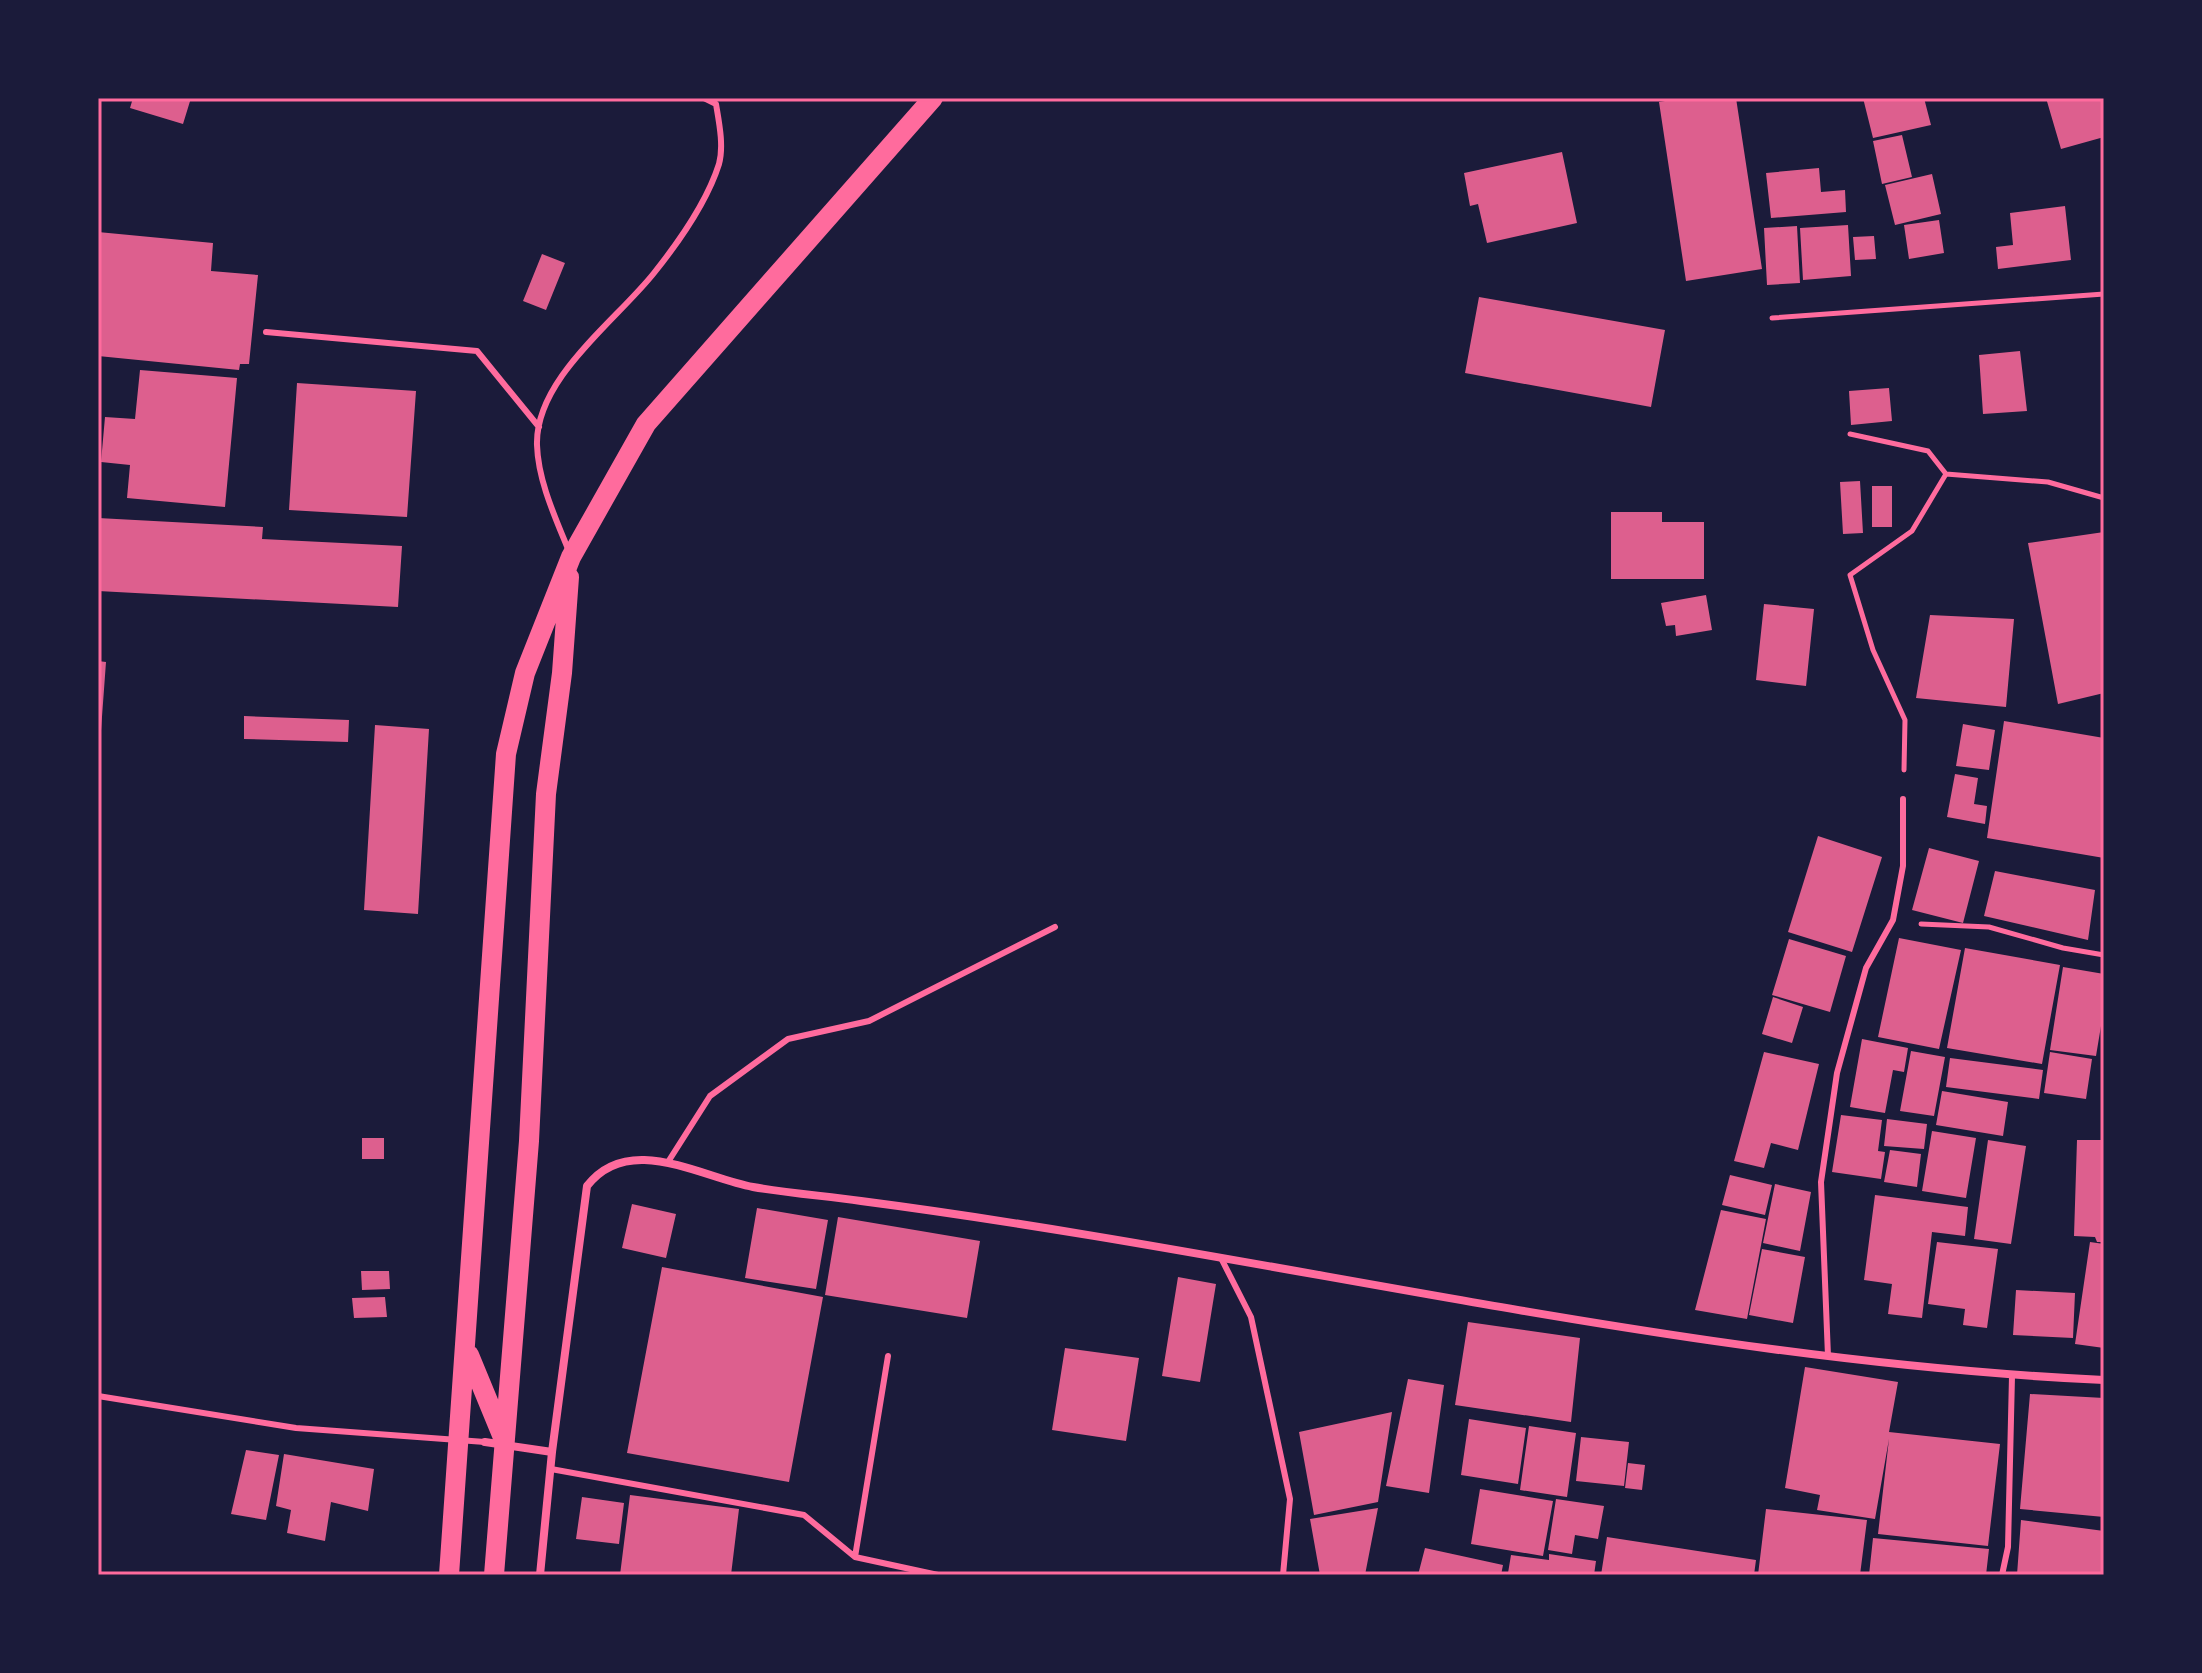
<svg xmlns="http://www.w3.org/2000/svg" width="2202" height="1673" viewBox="0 0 2202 1673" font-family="Literata,serif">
	<rect width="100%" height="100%" fill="#1b1b3a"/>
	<path fill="#dd5f8e" d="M133 98H191L183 124 130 108Z
		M1683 98H1736L1762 269 1686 281 1659 102Z
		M1863 98H1924L1931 125 1873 138Z
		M2046 98H2104V137L2061 149Z
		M1902 135 1912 177 1882 184 1873 141Z
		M1562 152 1577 223 1487 243 1478 204 1470 206 1464 173Z
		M1819 168 1821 192 1845 190 1846 212 1771 218 1766 173Z
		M1932 174 1941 214 1895 225 1885 185Z
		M2065 206 2071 260 1998 269 1996 247 2013 245 2010 213Z
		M1939 220 1944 253 1909 259 1904 225Z
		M1848 225 1851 276 1803 280 1800 228Z
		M1797 226 1800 283 1767 285 1764 228Z
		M98 232 213 243 211 271 258 275 249 364H240L239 370 98 356Z
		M1874 236 1876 259 1855 260 1853 237Z
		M542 254 565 263 546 310 523 301Z
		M1479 297 1665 330 1651 407 1465 373Z
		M2020 351 2027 411 1983 414 1979 355Z
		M140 370 237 378 225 507 127 498 130 465 101 462 105 417 135 419Z
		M297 383 416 391 407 517 289 510Z
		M1889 388 1892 421 1851 425 1849 391Z
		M1860 481 1863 533 1843 534 1840 482Z
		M1872 486H1892V527H1872Z
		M1611 512H1662V522H1704V579H1611Z
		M98 518 263 527 262 539 402 546 398 607 98 591Z
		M2104 532V693L2058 704 2028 543Z
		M1706 595 1712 630 1676 636 1675 625 1666 626 1661 603Z
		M1764 604 1814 609 1806 686 1756 680Z
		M1930 615 2014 619 2006 707 1916 698Z
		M98 661 106 662 100 744H98Z
		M244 716 349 720 348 742 244 739Z
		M2004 721 2104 738V858L1987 838Z
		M1963 724 1995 730 1989 770 1956 766Z
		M375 725 429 729 418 914 364 910Z
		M1955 774 1978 778 1974 804 1987 806 1985 824 1947 817Z
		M1818 836 1882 857 1852 952 1788 932Z
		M1929 848 1979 861 1963 923 1912 910Z
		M1995 871 2095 890 2088 940 1984 916Z
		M1899 938 1961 950 1939 1049 1878 1037Z
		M1789 939 1846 956 1830 1012 1772 995Z
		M1965 948 2060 965 2042 1064 1947 1048Z
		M2063 967 2104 974V1008L2096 1056 2050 1050Z
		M1773 997 1803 1007 1792 1043 1762 1034Z
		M1862 1039 1908 1048 1904 1072 1893 1070 1885 1113 1850 1107Z
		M1911 1051 1945 1057 1934 1116 1900 1111Z
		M1764 1052 1819 1064 1798 1150 1771 1143 1764 1168 1734 1161Z
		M2050 1052 2092 1059 2086 1099 2044 1093Z
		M1950 1058 2043 1070 2039 1099 1946 1087Z
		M1942 1091 2008 1102 2003 1136 1936 1125Z
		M1841 1115 1882 1120 1878 1151 1885 1152 1881 1179 1832 1172Z
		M1887 1119 1927 1124 1924 1149 1884 1146Z
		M1932 1131 1976 1138 1966 1198 1922 1191Z
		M362 1138H384V1159H362Z
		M1988 1140 2026 1146 2011 1244 1974 1239Z
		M2077 1140H2104V1242H2097L2095 1237 2074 1236Z
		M1890 1150 1921 1154 1917 1187 1884 1182Z
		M1730 1175 1772 1185 1765 1215 1722 1205Z
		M1775 1184 1811 1192 1800 1251 1763 1243Z
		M1875 1195 1968 1207 1965 1236 1932 1232 1922 1318 1888 1314 1892 1284 1864 1280Z
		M632 1204 676 1214 666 1258 622 1248Z
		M757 1208 828 1220 816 1289 745 1278Z
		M1721 1210 1766 1219 1747 1319 1695 1310Z
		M838 1217 980 1241 967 1318 825 1295Z
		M1937 1242 1998 1249 1987 1328 1963 1325 1965 1309 1928 1304Z
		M2090 1242 2104 1244V1348L2075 1344Z
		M1762 1249 1805 1257 1793 1323 1749 1315Z
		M662 1267 823 1297 789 1482 627 1453Z
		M361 1271H389L390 1289 362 1290Z
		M1178 1277 1216 1284 1200 1382 1162 1376Z
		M2016 1290 2075 1293 2073 1338 2013 1335Z
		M385 1297 387 1317 354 1318 352 1298Z
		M1468 1322 1580 1338 1571 1422 1455 1405Z
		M1065 1348 1139 1358 1126 1441 1052 1430Z
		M1805 1367 1898 1382 1889 1432 2000 1444 1988 1546 1878 1534 1889 1439 1875 1519 1817 1510 1820 1495 1785 1488Z
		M1408 1379 1444 1385 1429 1493 1386 1486Z
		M2030 1394 2104 1398V1517L2020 1509Z
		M1392 1412 1378 1502 1314 1515 1299 1432Z
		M1469 1419 1526 1428 1518 1484 1461 1475Z
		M1529 1426 1576 1433 1567 1497 1520 1490Z
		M1581 1437 1629 1442 1624 1486 1576 1481Z
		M246 1450 279 1455 266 1520 231 1514Z
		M284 1454 374 1469 368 1511 331 1502 325 1541 287 1533 291 1510 276 1506Z
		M1628 1463 1645 1465 1642 1490 1625 1488Z
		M1480 1489 1553 1501 1543 1556 1471 1544Z
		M630 1495 739 1509 731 1575H620Z
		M582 1497 624 1503 619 1544 576 1539Z
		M1556 1499 1604 1506 1598 1539 1575 1535 1572 1554 1548 1550Z
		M1378 1508 1365 1575H1320L1310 1519Z
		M1766 1509 1867 1520 1860 1575H1758Z
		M2021 1520 2104 1531V1575H2017Z
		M1607 1537 1756 1560 1754 1575H1601Z
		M1873 1538 1989 1549 1986 1575H1869Z
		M1425 1548 1503 1565 1501 1575H1418Z
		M1549 1554 1596 1561 1594 1575 1508 1573 1511 1555 1549 1560Z"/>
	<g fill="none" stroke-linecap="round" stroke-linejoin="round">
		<path stroke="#ff6b9d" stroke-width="5" d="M1772 318 2104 294
			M1850 434 1928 451 1946 474
			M1904 770 1905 720 1873 650 1850 575 1912 531 1946 474 2048 482 2104 498
			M1921 924 1989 927 2063 948 2104 955"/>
		<path stroke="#ff6b9d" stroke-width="6" d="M266 332 477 351 539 427
			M568 549C555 517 538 480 537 445 535 379 616 321 654 273 678 243 707 202 719 164 724 146 719 122 716 104L704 98
			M668 1162 710 1096 788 1039 869 1021 1055 927
			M1221 1258 1251 1317 1290 1499 1283 1575
			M1828 1356 1821 1182 1837 1073 1866 968 1893 920 1903 866V799
			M98 1396 296 1428 485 1442
			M551 1469 804 1515 855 1557 938 1575
			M855 1557 888 1356
			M2002 1575 2008 1547 2012 1376"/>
		<path stroke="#ff6b9d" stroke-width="8" d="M485 1442 552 1452
			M540 1575 552 1452 587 1186C629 1132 700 1177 753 1187 789 1193 825 1196 861 1201 1276 1255 1685 1361 2104 1380"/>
		<path stroke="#ff6b9d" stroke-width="20" d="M469 1355 504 1440
			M449 1575 506 754 525 673 571 557 646 424 933 98
			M494 1575 529 1141 546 794 562 673 569 577"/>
	</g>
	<rect width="2202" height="1673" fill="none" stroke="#1b1b3a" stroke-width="200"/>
	<rect x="100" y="100" width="2002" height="1473" fill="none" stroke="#ff6b9d" stroke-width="3"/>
</svg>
